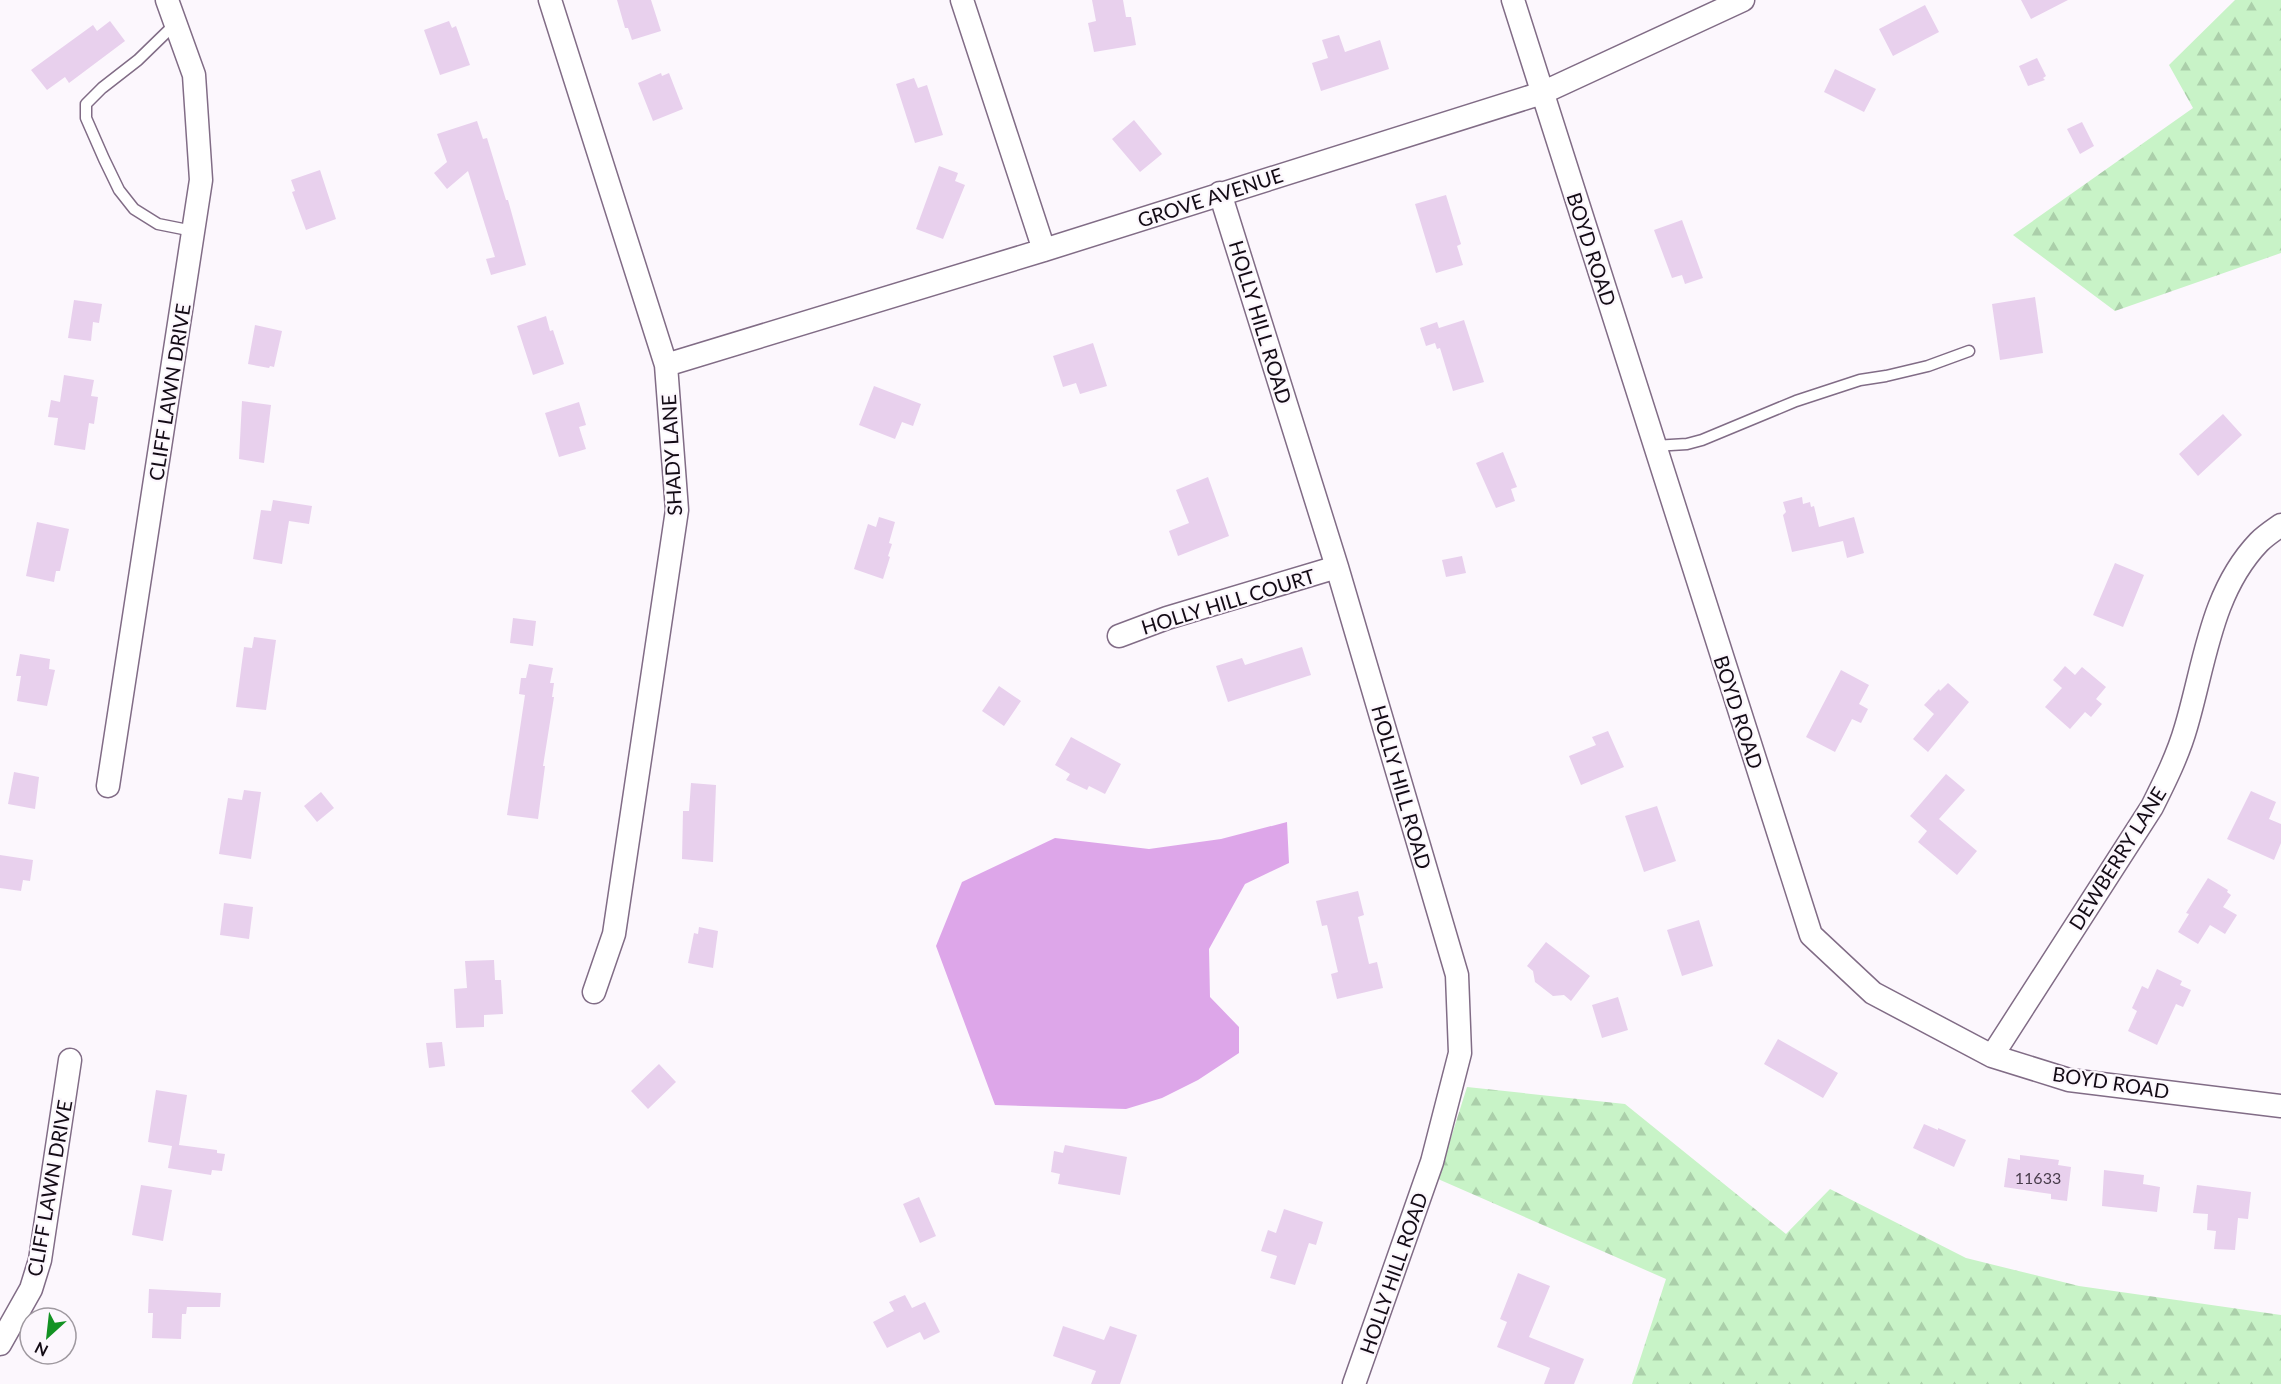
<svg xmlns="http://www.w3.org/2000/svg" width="2281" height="1384" viewBox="0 0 2281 1384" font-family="Lato,sans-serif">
	<defs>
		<pattern id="forest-firs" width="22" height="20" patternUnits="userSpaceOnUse" patternTransform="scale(1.5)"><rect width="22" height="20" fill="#c8f3c7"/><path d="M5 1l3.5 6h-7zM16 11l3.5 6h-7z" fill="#abcfaa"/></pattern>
	</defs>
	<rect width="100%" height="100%" fill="#fcf7fd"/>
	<path fill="url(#forest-firs)" d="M2235 0H2281V253L2115 311 2013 235 2193 108 2169 65Z
		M1467 1087 1625 1104 1786 1234 1830 1189 1966 1258 2079 1286 2281 1315V1384H1632L1666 1279 1438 1179Z"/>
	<path fill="#dda6e9" d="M1287 822 1289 863 1245 884 1209 949 1210 997 1239 1027V1053L1198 1080 1162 1098 1126 1109 995 1105 936 946 962 882 1055 838 1149 849 1221 839Z"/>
	<path fill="#e8d0ed" d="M617 0H651L661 31 632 40 628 28H625Z
		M1092 0H1123L1126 17H1131L1136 45 1094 52 1088 23 1096 21Z
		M2021 0H2068L2031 19Z
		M1925 5 1939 32 1893 56 1879 29Z
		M110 21 125 41 69 83 65 77 47 90 31 70 93 25 97 31Z
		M449 21 452 28 456 26 470 65 440 75 424 30Z
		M1339 35 1345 52 1380 40 1389 69 1321 91 1312 63 1328 58 1322 40Z
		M2037 58 2046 76 2043 78 2045 80 2028 86 2019 66Z
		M1835 69 1876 89 1864 112 1824 92Z
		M661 73 662 76 669 73 683 109 653 121 638 83Z
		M914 78 918 88 927 85 943 135 915 143 896 84Z
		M1134 120 1162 154 1140 172 1112 139Z
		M477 121 483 139 487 138 506 200H508L526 265 491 275 486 259 495 257 468 171 447 189 434 173 447 162 437 134Z
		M2082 122 2094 146 2080 154 2067 129Z
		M939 166 958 173 955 181 965 185 943 239 916 229Z
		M320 170 336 219 306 230 292 192 295 191 291 180Z
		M1446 195 1461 244 1457 246 1463 265 1436 273 1415 204Z
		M1682 220 1703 278 1685 284 1682 275 1672 278 1654 230Z
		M2035 297 2043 353 2000 360 1992 304Z
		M74 300 102 304 99 323 93 322 91 341 68 338Z
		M546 316 550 331 553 330 564 364 533 375 517 326Z
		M1464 320 1484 382 1453 391 1440 348 1437 349 1435 343 1426 346 1420 328 1437 322 1439 328Z
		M255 325 282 331 274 367 270 366 269 368 248 364Z
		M1093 343 1107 386 1080 394 1076 383 1063 387 1053 356Z
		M64 375 94 380 91 396 98 397 94 424 89 423 85 450 54 445 58 418 48 417 51 400 60 402Z
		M874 386 921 404 913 426 902 422 895 439 859 425Z
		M242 401 271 405 264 463 239 459Z
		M579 402 586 425 579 427 586 449 559 457 545 413Z
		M2223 414 2242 435 2198 476 2179 454Z
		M1503 452 1517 487 1511 489 1515 501 1496 508 1476 463Z
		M1208 477 1229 536 1178 556 1169 531 1189 523 1176 490Z
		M1802 497 1803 504 1810 502 1811 507 1814 506 1819 527 1854 517 1864 553 1847 558 1843 541 1792 552 1783 515 1786 512 1783 502Z
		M273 500 312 506 309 524 289 521 282 564 253 559 261 510 271 511Z
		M879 517 895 522 889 543 892 544 888 556 890 557 883 579 854 569 868 524 876 527Z
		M37 522 69 529 60 571H56L54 582 26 576Z
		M1462 556 1466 573 1446 577 1442 560Z
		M2115 563 2144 575 2123 627 2093 615Z
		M513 618 536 621 533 646 510 643Z
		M254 637 276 640 266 710 236 707 244 647 252 648Z
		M1302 647 1311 675 1228 702 1216 666 1242 658 1245 665Z
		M20 654 50 659 49 669 55 670 47 706 17 701 21 676H16Z
		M529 664 553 668 550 683H554L552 697H554L543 766H545L538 819 507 815 525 695 519 694 521 678H526Z
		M2065 666 2075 675 2082 667 2106 687 2096 699 2102 704 2091 717 2085 712 2070 729 2045 707 2062 688 2053 680Z
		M1841 670 1869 685 1859 704 1868 709 1861 723 1852 719 1835 752 1806 737Z
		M1948 683 1969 702 1928 752 1913 739 1934 714 1924 705 1939 689 1940 691Z
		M999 686 1021 701 1004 726 982 711Z
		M1608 731 1624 767 1581 785 1569 756 1596 745 1592 737Z
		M1071 737 1121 764 1105 794 1089 786 1087 790 1066 780 1070 774 1055 765Z
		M14 772 39 777 35 809 8 804Z
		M1946 774 1965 790 1939 819 1977 851 1957 875 1918 842 1927 831 1910 816Z
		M691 783 716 785 713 862 682 859 683 811H689Z
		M244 790 261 792 251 859 219 854 228 798 242 800Z
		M2251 791 2276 802 2269 819 2281 824V843L2274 860 2227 839Z
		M321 792 334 808 317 822 304 806Z
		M1657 806 1676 861 1644 872 1625 816Z
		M0 855 33 860 30 881 23 880 21 891 0 888Z
		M2208 878 2228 890 2227 892 2231 895 2223 907 2237 915 2225 934 2210 925 2198 944 2178 932 2189 914 2186 913Z
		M1358 891 1364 915 1358 917 1369 964 1377 962 1383 988 1337 999 1331 974 1338 972 1327 925 1322 926 1316 901Z
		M224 903 253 907 249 939 220 935Z
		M1699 920 1713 966 1682 976 1667 930Z
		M699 927 718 931 713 968 688 963 694 933 698 934Z
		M1546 942 1590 976 1571 1001 1564 995 1553 996 1535 982 1533 971 1527 966Z
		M494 960 495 980H501L503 1014 484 1015V1027L456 1028 454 989 467 988 465 961Z
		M2157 969 2182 981 2180 985 2191 990 2183 1007 2176 1004 2157 1045 2128 1031 2137 1011 2132 1008 2142 986 2148 989Z
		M1618 997 1628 1030 1602 1038 1592 1005Z
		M1778 1039 1838 1073 1823 1098 1764 1064Z
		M442 1042 445 1066 429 1068 426 1043Z
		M659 1064 676 1082 648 1109 631 1091Z
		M156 1090 187 1095 179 1145 217 1150V1153L225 1154 222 1171 212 1170 211 1175 168 1168 172 1146 148 1142Z
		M1924 1124 1938 1130V1128L1966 1140 1954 1167 1913 1148Z
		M1065 1145 1127 1157 1120 1195 1058 1184 1060 1174 1051 1172 1054 1151 1063 1153Z
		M2020 1155 2059 1160 2058 1165 2071 1167 2067 1201 2051 1199V1194L2004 1187 2008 1158 2020 1160Z
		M2104 1170 2144 1175 2143 1184 2160 1187 2157 1212 2102 1206Z
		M141 1185 172 1190 163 1241 132 1235Z
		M2197 1185 2251 1192 2248 1219 2238 1218 2235 1250 2214 1249 2216 1231 2207 1230 2208 1214 2193 1213Z
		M919 1197 936 1236 920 1243 903 1204Z
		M1284 1209 1323 1222 1316 1245 1309 1243 1295 1285 1270 1278 1277 1256 1261 1251 1268 1230 1276 1233Z
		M1518 1273 1550 1286 1529 1337 1584 1359 1574 1384H1544L1550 1368 1497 1347 1507 1322 1500 1319Z
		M149 1289 221 1293 220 1307H187L186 1314H182L181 1339 152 1338 153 1313H148Z
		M905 1295 912 1308 925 1302 940 1332 924 1340 920 1332 887 1348 873 1322 894 1311 889 1302Z
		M1063 1326 1104 1340 1110 1326 1137 1335 1120 1384H1091L1096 1371 1053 1356Z"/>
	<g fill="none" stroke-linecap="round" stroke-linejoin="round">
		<g stroke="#816c86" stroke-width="13">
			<path id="lane" d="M175 24 138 60 102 88 86 104V118L104 159 119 190 134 209 158 224 193 231
				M1654 446 1687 444 1702 440 1796 401 1860 380 1886 376 1928 366 1969 351"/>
		</g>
		<g stroke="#816c86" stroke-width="25">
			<path id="street" d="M550 0 666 365 677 510 614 934 594 992
				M962 0 1044 250
				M1513 0 1811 935 1873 993 1992 1056 2069 1080 2281 1106
				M1220 193 1337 567 1457 975 1460 1053 1432 1162 1354 1384
				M666 365 1044 250 1542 93 1743 0
				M1119 636 1167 618 1337 567
				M108 786 201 180 194 75 167 0
				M1992 1056 2152 807C2165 781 2178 755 2186 727 2205 663 2211 592 2259 542 2266 535 2274 530 2281 525
				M0 1344 31 1289 40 1260 70 1060"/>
		</g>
		<use href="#lane" stroke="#fff" stroke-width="10"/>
		<use href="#street" stroke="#fff" stroke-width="22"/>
	</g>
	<g text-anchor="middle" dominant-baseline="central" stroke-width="4.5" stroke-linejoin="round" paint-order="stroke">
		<g font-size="16" fill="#483c4b">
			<text x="2038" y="1177">11633</text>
		</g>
		<g font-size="20" fill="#130b15" stroke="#fcf7fd">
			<text transform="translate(1210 197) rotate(-18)">GROVE AVENUE</text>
			<text transform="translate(1592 249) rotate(72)">BOYD ROAD</text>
			<text transform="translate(1261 322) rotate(73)">HOLLY HILL ROAD</text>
			<text transform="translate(169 392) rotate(-81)">CLIFF LAWN DRIVE</text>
			<text transform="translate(671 455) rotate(-93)">SHADY LANE</text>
			<text transform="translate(1228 601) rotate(-17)">HOLLY HILL COURT</text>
			<text transform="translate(1739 712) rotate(72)">BOYD ROAD</text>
			<text transform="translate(1402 787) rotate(74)">HOLLY HILL ROAD</text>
			<text transform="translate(2117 858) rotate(-58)">DEWBERRY LANE</text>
			<text transform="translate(2111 1082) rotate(9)">BOYD ROAD</text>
			<text transform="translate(49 1188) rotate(-80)">CLIFF LAWN DRIVE</text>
			<text transform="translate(1393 1273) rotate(-71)">HOLLY HILL ROAD</text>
		</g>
	</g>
	<g transform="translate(48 1336) rotate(207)"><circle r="28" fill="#fcf7fd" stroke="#9f99a0" stroke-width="1.5"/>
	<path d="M0-4.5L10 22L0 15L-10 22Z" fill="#139223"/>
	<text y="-9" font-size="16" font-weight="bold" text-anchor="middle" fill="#130b15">N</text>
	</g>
</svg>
